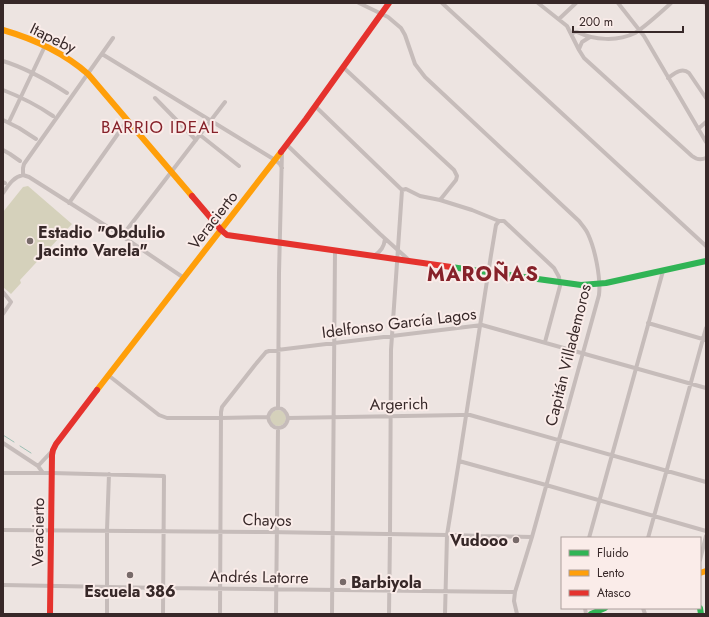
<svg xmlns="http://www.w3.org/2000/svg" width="709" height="617" viewBox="0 0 709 617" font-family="Jost,sans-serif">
	<rect width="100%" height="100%" fill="#ede4e1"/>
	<path fill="#d5d1bb" d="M28 186 72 224 20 280 21 283 11 294 3 287V212L23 187Z
		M270 418a8 8 0 1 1 16 0a8 8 0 1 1-16 0Z"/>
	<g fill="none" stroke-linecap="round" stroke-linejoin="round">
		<path stroke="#9dbfb4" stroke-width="1" d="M3 435 14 442
			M20 446 31 453"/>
		<path stroke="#c6bcba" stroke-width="4" d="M359 3 388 17 401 28 405 35 415 64 425 77 579 221C582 225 586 229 588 234 595 249 601 278 599 295L532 537 515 592 514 601 517 614
			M442 3 706 246
			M538 3 567 26 579 50 584 58 692 156C697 160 701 160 706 158
			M618 3 644 36 706 142
			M705 3 706 4
			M559 19 576 3
			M571 34 575 32H577C594 40 617 42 635 33 647 25 660 13 671 3
			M579 49 582 42 590 37
			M102 54 275 160 280 164 282 168
			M3 61C26 68 47 80 67 93
			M344 68 454 170 457 176 456 180 440 200
			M668 78C675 73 682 67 689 73L706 98
			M3 90C21 97 37 105 53 116
			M155 98 196 140
			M316 107 402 190 406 189 420 196 440 200 472 210 499 221H504L554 268 559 277 560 286 545 342
			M3 120 19 128 36 139
			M9 122 45 46
			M698 129 706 122
			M200 135 239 166
			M287 145 380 234 410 261
			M3 150 10 154 20 161
			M23 175 29 177 122 236 184 278
			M23 175V168L24 164 113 38
			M3 182 5 183
			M3 193C8 186 13 177 23 175
			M69 203 127 121
			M122 236 225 102
			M374 256C381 251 384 247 385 239
			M3 292 11 302 3 314
			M648 323 706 340
			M108 375 159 415 167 418H221L268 417
			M278 408 279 273 282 151
			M268 417C270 431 286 432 288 418
			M268 417C272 405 285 405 288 418
			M288 418 461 415H470L706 482
			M3 443 38 466 43 473
			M459 461 546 485 706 531
			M38 466 53 450
			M3 473H52L164 476 163 614
			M3 530 268 532 447 535H455L479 536 532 537
			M589 538 663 271
			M648 538 706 328
			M700 560 706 536
			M3 585 164 588 515 592
			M585 608 586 614
			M643 608 645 614
			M107 614V530L109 474
			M220 614 221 412 222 407 255 365 266 352 269 351 482 325 706 388
			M276 614 278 428
			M332 614 335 251
			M389 614 390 534 391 350 402 190
			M445 614 447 535 459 461 491 255 496 225 499 221"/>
		<path stroke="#30b455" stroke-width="6" d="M451 267 581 285 606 283 706 261
			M700 608 701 614
			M591 614 605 608"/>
		<path stroke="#ff9f0a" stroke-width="6" d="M3 30C34 39 63 52 88 74L192 196
			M97 390 281 152
			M700 573 706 571"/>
		<path stroke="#e5322d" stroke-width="6" d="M281 152 306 119 389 3
			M192 196 221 230 227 235 451 267
			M50 614 52 455 53 450 56 444 97 390"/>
	</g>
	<g fill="#776a69" stroke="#faece9" stroke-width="1.5">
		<circle cx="30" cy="241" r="4"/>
		<circle cx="516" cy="540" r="4"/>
		<circle cx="130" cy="575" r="4"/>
		<circle cx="343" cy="582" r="4"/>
	</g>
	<g text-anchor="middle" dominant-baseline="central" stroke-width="4" stroke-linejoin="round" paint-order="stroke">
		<g font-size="16" fill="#372828" stroke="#faece9">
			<text transform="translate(53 38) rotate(26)">Itapeby</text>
			<text transform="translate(213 220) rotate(-52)">Veracierto</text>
			<text transform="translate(399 323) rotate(-7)">Idelfonso García Lagos</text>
			<text transform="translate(568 355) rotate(-76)">Capitán Villademoros</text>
			<text transform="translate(399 404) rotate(-1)">Argerich</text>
			<text transform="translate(267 520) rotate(1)">Chayos</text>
			<text transform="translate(38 532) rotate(-89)">Veracierto</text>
			<text transform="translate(259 577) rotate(1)">Andrés Latorre</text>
		</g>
		<g font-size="16" font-weight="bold" fill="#372828" stroke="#faece9" text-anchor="start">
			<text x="38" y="232">Estadio "Obdulio<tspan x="38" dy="18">Jacinto Varela"</tspan></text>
			<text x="508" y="540" text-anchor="end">Vudooo</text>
			<text x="351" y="582">Barbiyola</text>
			<text x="130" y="591" text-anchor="middle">Escuela 386</text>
		</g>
		<g font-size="17" letter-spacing="1" fill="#862129" stroke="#faece9">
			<text x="160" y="127">BARRIO IDEAL</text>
		</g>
		<g font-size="20" font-weight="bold" letter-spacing="1" fill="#862129" stroke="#faece9">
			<text x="483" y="274">MAROÑAS</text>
		</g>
	</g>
	<rect width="709" height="617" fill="none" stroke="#372828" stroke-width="8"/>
	<rect x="561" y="537" width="140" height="72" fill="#faece9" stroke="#ac9e9c"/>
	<rect x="569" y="550" width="20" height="6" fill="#30b455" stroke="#ac9e9c"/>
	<text x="597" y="557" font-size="12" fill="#372828">Fluido</text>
	<rect x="569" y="570" width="20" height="6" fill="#ff9f0a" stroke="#ac9e9c"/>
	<text x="597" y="577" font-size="12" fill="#372828">Lento</text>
	<rect x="569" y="590" width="20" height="6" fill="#e5322d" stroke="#ac9e9c"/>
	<text x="597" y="597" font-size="12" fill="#372828">Atasco</text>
	<path d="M573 26v6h110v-6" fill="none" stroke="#372828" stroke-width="2"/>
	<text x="579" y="26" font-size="12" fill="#372828" stroke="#faece9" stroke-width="3" paint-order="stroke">200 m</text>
</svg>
